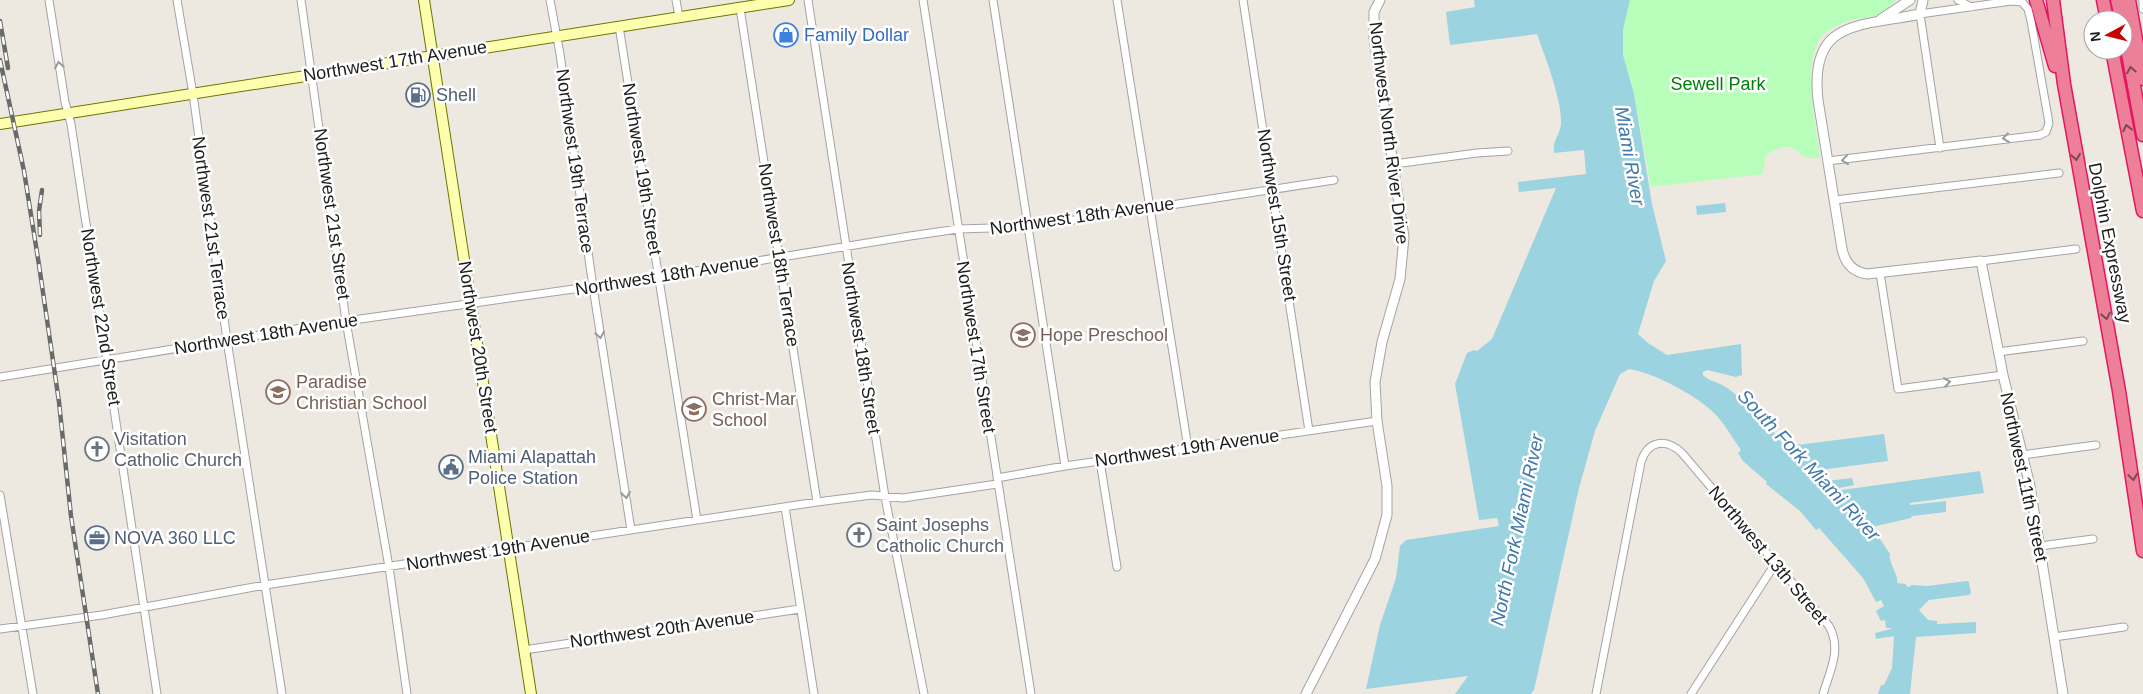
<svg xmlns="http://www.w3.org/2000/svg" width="2143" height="694" viewBox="0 0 2143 694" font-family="Helvetica,sans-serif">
	<rect width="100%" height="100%" fill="#eee9e0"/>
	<path fill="#b8febb" d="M1630 0H1896C1892 4 1887 10 1882 13 1871 19 1856 17 1844 23 1838 25 1829 29 1824 34 1800 57 1817 128 1820 158H1807L1791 147H1781L1766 155 1763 174 1651 187 1634 94 1623 55V30Z"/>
	<path fill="#9cd3e0" d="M1474 0H1630L1623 30V55L1634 94 1652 204 1666 261 1654 281 1638 334 1648 343 1667 355 1741 344 1742 375 1736 377 1707 370 1703 372V375C1708 380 1713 381 1718 383 1731 389 1739 396 1746 408L1758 411 1782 443 1789 446 1884 434 1888 461 1812 471 1813 476 1827 479V481L1852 478 1854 485 1834 489V491L1980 471 1984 493 1910 503V505L1946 501V512L1912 516 1911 518 1872 527 1890 554C1888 563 1899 575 1897 583L1906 584V586L1910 587 1911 585 1927 586 1967 581 1969 582 1971 593 1969 595 1929 600 1919 610 1928 620 1937 621V624L1976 622V633L1916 637 1910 694H1878L1881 685H1884L1892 668 1894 636 1876 639 1875 633 1891 629V628H1886L1885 620 1881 621 1876 611 1884 606 1881 600 1876 602 1863 578 1819 528 1816 530 1800 511 1766 484 1767 482 1743 461 1738 453 1741 450C1733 439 1723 421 1713 412 1695 395 1655 373 1629 369L1620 374 1595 431 1579 488 1534 690 1531 694H1455L1468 676 1366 689 1380 625 1396 578 1400 546 1406 540 1499 526 1497 518 1479 520 1455 384 1467 353 1474 350 1477 351 1492 339 1556 188 1519 192 1518 182 1586 174 1584 150 1554 153C1552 141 1560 135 1561 124 1562 99 1545 57 1537 34L1450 45 1446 12 1475 7Z
		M1725 203 1726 212 1697 215 1696 206Z"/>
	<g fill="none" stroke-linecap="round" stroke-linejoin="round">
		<g stroke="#a3a3a3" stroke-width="9">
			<path id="minor" d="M49 0 65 102 71 124 157 694
				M177 0 193 94 227 340 282 694
				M301 0 346 321 389 567 407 694
				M550 0 560 54 593 287 631 530
				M676 0 679 17
				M808 0 885 497 924 694
				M923 0 1031 694
				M993 0 1065 466
				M1117 0 1188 448
				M1243 0 1309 431
				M1958 0 1971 7
				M2143 0V9
				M740 8 817 502
				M619 26 697 520
				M1828 161 2040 135 2046 132 2049 123 2031 21 2028 9 2022 2 2011 1 1920 14 1940 148
				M1394 164 1477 153 1508 151
				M1835 200 2059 173
				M1981 261 2076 249
				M1880 273 1898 389 2003 375
				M1998 352 2083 341
				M0 377 346 321 659 277 910 236 958 229 1028 227 1334 180
				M2022 455 2096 445
				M1100 461 1117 567
				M997 478 1065 466 1377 421
				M0 495 33 694
				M785 507 814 694
				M2040 546 2093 539
				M0 629 102 615 265 585 817 502 872 495 903 498 997 484
				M2054 637 2124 627
				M524 650 800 609
				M1596 694 1641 462C1648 440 1666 438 1682 453L1829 626C1842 649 1830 671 1823 694
				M1691 694 1775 564"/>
		</g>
		<g stroke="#a3a3a3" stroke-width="11">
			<path id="tertiary" d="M1920 14C1859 27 1809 19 1818 100L1842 249C1845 263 1853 272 1867 274L1981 261 2003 375 2030 486 2063 694
				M1920 14 1923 0
				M1881 19 1910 0
				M1306 694 1375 559 1387 515V486L1377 421 1375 382 1382 342 1400 279 1404 237 1374 38V12L1380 0"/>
		</g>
		<g stroke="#6c7500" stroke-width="12">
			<path id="secondary" d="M424 0 531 694
				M0 124 789 0"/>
		</g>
		<g stroke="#e51562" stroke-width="15">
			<path id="motorway" d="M2036 0 2055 66
				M2053 0 2064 84 2119 391 2143 551
				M2103 0 2107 20
				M2117 0 2122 20
				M2129 0 2143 79
				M2123 26 2143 135
				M2112 50 2143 211"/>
		</g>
		<use href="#minor" stroke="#fff" stroke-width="7"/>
		<use href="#tertiary" stroke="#fff" stroke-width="9"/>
		<use href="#secondary" stroke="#fdffae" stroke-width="10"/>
		<use href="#motorway" stroke="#ed8098" stroke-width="12"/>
		<g stroke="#6a6a6a" stroke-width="4.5">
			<path id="rail" d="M0 21 8 68
				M0 60 24 171 39 265 59 402 71 516 98 694
				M40 235 39 211 42 190"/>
		</g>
		<use href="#rail" stroke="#fff" stroke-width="2.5" stroke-dasharray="8" stroke-linecap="butt"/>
	</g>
	<defs><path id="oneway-chevron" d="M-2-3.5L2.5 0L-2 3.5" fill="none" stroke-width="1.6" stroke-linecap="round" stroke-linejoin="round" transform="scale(1.25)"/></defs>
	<g stroke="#999">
		<use href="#oneway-chevron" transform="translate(59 65) rotate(-99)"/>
		<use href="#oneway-chevron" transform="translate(2006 138) rotate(173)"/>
		<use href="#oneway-chevron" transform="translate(1845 160) rotate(173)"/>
		<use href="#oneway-chevron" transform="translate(600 335) rotate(81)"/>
		<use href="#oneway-chevron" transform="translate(1947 382) rotate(-8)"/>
		<use href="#oneway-chevron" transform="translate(626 495) rotate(81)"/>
	</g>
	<g stroke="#7a4954">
		<use href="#oneway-chevron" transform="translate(2131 70) rotate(-101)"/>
		<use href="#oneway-chevron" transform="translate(2127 128) rotate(-102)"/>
		<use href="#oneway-chevron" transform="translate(2076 157) rotate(80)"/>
		<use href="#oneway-chevron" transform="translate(2106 316) rotate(79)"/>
		<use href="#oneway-chevron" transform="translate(2133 477) rotate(82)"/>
	</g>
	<defs>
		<g id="shop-ring" transform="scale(1.25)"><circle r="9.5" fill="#fff" stroke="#3f7fe0" stroke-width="1.5"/><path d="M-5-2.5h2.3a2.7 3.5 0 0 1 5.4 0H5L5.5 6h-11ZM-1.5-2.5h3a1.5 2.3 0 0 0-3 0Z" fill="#3f7fe0"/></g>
		<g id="fuel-ring" transform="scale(1.25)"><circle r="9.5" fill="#fff" stroke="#5c6f8a" stroke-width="1.5"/><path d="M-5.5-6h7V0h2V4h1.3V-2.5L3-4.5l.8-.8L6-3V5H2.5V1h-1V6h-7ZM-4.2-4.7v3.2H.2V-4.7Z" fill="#5c6f8a"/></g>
		<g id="school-ring" transform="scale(1.25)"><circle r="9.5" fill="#fff" stroke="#8d6e63" stroke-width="1.5"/><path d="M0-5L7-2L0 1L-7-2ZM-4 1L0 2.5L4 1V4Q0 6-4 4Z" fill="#8d6e63"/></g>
		<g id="church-ring" transform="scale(1.25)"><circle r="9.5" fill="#fff" stroke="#6b7280" stroke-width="1.5"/><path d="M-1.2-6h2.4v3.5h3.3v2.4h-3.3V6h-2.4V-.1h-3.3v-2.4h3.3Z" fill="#6b7280"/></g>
		<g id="civic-ring" transform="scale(1.25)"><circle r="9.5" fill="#fff" stroke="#5c6f8a" stroke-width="1.5"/><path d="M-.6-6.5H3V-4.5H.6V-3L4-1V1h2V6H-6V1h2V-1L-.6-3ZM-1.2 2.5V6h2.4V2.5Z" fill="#5c6f8a"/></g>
		<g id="office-ring" transform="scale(1.25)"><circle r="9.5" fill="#fff" stroke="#5c6f8a" stroke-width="1.5"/><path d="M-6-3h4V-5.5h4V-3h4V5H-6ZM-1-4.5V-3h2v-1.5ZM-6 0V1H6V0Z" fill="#5c6f8a"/></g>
	</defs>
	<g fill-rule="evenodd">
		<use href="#shop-ring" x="786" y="35"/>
		<use href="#fuel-ring" x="418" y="95"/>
		<use href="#school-ring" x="1023" y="335"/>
		<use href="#school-ring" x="278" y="392"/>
		<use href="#school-ring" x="694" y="409"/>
		<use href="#church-ring" x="97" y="449"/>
		<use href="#civic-ring" x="451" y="467"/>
		<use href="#church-ring" x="859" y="535"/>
		<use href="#office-ring" x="97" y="538"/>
	</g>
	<g text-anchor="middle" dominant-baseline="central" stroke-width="5" stroke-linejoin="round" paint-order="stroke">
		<g font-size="18" fill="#366cbe" stroke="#fff" text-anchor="start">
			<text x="804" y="35">Family Dollar</text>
		</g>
		<g font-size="18" fill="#1c1c1c" stroke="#fff">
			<text transform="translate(395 61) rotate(-9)">Northwest 17th Avenue</text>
			<text transform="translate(1389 133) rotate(83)">Northwest North River Drive</text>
			<text transform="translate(575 161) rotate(82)">Northwest 19th Terrace</text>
			<text transform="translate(642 169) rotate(81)">Northwest 19th Street</text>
			<text transform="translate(332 214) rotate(82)">Northwest 21st Street</text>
			<text transform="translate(1277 215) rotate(81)">Northwest 15th Street</text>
			<text transform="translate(1082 216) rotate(-8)">Northwest 18th Avenue</text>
			<text transform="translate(211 228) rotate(82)">Northwest 21st Terrace</text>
			<text transform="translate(2110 243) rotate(79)">Dolphin Expressway</text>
			<text transform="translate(779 255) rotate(81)">Northwest 18th Terrace</text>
			<text transform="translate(667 275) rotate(-9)">Northwest 18th Avenue</text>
			<text transform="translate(101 317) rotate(81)">Northwest 22nd Street</text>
			<text transform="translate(266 334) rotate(-9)">Northwest 18th Avenue</text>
			<text transform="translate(478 347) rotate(81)">Northwest 20th Street</text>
			<text transform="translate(976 347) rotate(81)">Northwest 17th Street</text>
			<text transform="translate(861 348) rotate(81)">Northwest 18th Street</text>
			<text transform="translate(1187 448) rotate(-8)">Northwest 19th Avenue</text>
			<text transform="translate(2024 477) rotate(78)">Northwest 11th Street</text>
			<text transform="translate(498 550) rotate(-9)">Northwest 19th Avenue</text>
			<text transform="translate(1768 555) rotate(50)">Northwest 13th Street</text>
			<text transform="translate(662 629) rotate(-8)">Northwest 20th Avenue</text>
		</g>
		<g font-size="18" fill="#028109" stroke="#fff">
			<text x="1718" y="84">Sewell Park</text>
		</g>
		<g font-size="18" fill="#4e5e75" stroke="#fff" text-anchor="start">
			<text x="436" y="95">Shell</text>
			<text x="468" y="457">Miami Alapattah<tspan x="468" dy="21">Police Station</tspan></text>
			<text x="114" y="538">NOVA 360 LLC</text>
		</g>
		<g font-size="18" fill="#785e54" stroke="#fff" text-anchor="start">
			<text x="1040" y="335">Hope Preschool</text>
			<text x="296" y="382">Paradise<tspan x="296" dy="21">Christian School</tspan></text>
			<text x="712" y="399">Christ-Mar<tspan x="712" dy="21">School</tspan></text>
		</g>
		<g font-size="18" fill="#5b616d" stroke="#fff" text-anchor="start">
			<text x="114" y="439">Visitation<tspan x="114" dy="21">Catholic Church</tspan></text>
			<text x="876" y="525">Saint Josephs<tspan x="876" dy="21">Catholic Church</tspan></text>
		</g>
		<g font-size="19" font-style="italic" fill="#3f78aa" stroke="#fff">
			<text transform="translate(1630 156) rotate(80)">Miami River</text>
			<text transform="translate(1809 465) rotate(47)">South Fork Miami River</text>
			<text transform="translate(1517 530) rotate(-78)">North Fork Miami River</text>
		</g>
	</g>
	<g transform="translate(2108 35) rotate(263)"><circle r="24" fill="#ffffff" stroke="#a4a4a4"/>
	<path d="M0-4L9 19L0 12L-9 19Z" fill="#c70006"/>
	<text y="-8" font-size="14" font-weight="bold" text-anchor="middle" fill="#1c1c1c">N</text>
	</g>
</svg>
